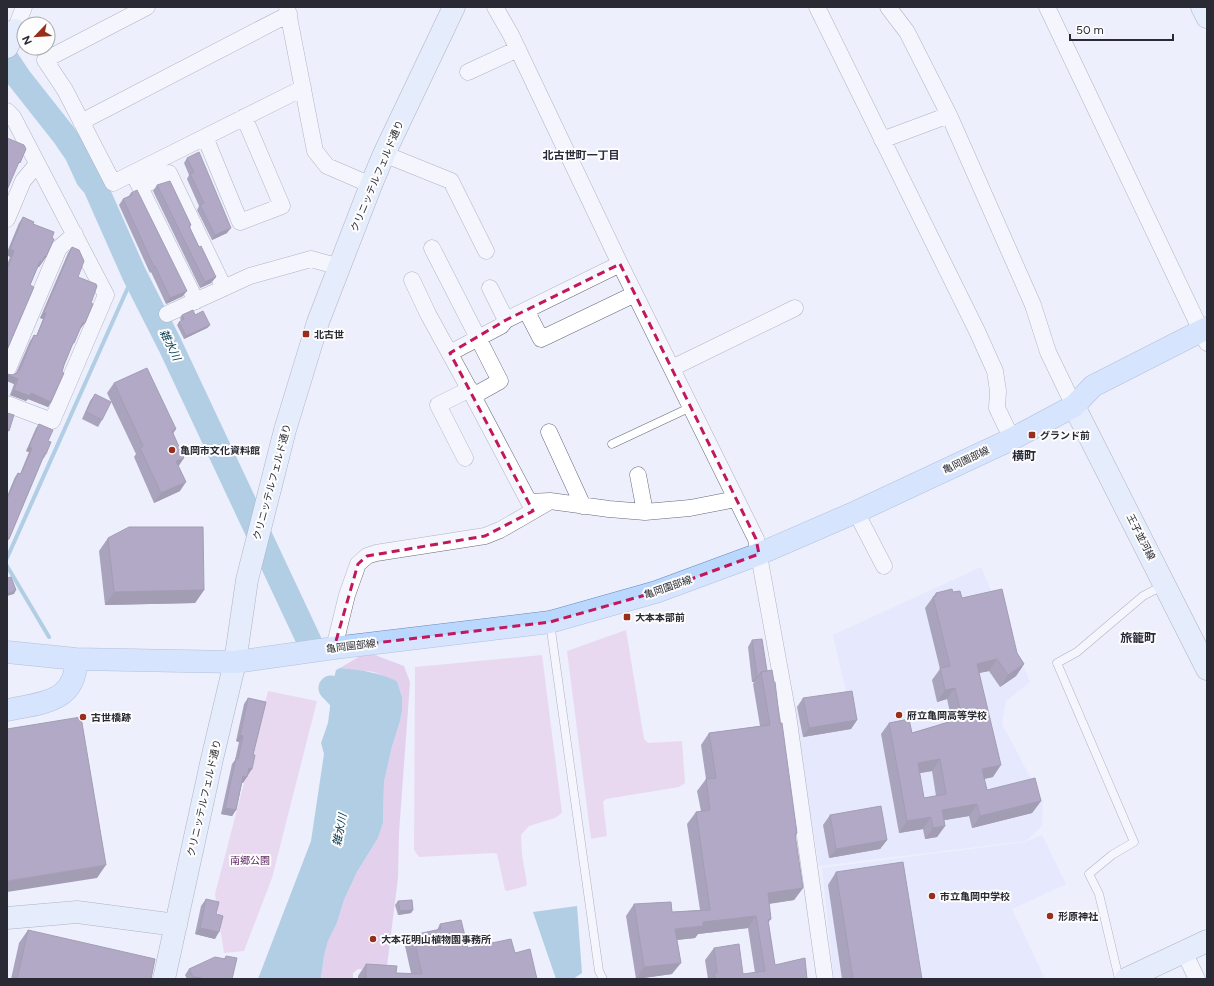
<svg xmlns="http://www.w3.org/2000/svg" width="1214" height="986" viewBox="0 0 1214 986" font-family="Figtree,'Noto Sans JP',sans-serif">
	<rect width="100%" height="100%" fill="#edeffc"/>
	<path fill="#dde1fe" d="M981 567 1030 682 1006 701 1002 724 1043 801 1042 826 1026 841 819 866 793 706 847 696 833 635Z
		M1042 835 1066 884 1012 909 1045 979H834L822 868 1026 842Z"/>
	<path fill="#e3bfe5" d="M626 630 644 739 648 743 682 741 685 783 679 787 606 799 603 802 607 836 591 839 567 651Z
		M542 655 562 813 555 818 529 826 521 835 522 855 527 884 526 886 507 891 505 890 497 854 493 853 419 857 414 850 415 667Z
		M268 691 317 701 272 878 244 951 224 953 215 894Z"/>
	<path fill="#d8acdb" d="M367 652 404 666 410 682 399 833 398 878 387 966 380 970 358 969 353 973V979H321L324 956 328 941 337 923 344 900 357 872 378 838 383 823 384 782 392 747 400 721 402 711V697L397 681 374 672 340 668Z"/>
	<path fill="#68a6c8" d="M340 668C360 670 378 672 397 681L402 697V711L400 721 392 747 384 782 383 823 378 838 357 872 344 900 337 923 328 941 324 956 321 979H258L311 841 324 754 321 743 328 723 333 683 336 670Z
		M577 906 582 973 573 979H556L533 912Z"/>
	<g fill="none" stroke-linecap="round" stroke-linejoin="round">
		<path stroke="#68a6c8" stroke-width="4" d="M7 558 134 274
			M7 566 49 637"/>
		<path stroke="#68a6c8" stroke-width="25" d="M7 60 19 78 64 135 77 154 88 178 95 186 134 274 170 345 310 643
			M331 688 357 715"/>
		<g stroke="#66697b" stroke-width="9">
			<path id="lane" d="M612 444 691 407
				M550 623 599 971 603 979
				M1119 979 1099 894 1089 874 1112 855 1134 842 1057 663 1077 652 1143 596 1164 585"/>
		</g>
		<g stroke="#66697b" stroke-width="17">
			<path id="street" d="M147 7 45 60 65 90 113 183 303 88
				M287 7 315 151 327 166 371 185
				M495 7 511 35 620 264 756 539 788 715 825 979
				M817 7 977 331 995 371 998 391 997 408 1012 439
				M888 7 907 32 949 115 1033 305 1048 352 1074 406
				M1047 7 1207 343
				M15 30 24 7
				M468 72 518 49
				M7 111 13 117 106 295 52 421 7 404
				M81 122 289 14
				M205 137 240 222 282 206 244 117
				M882 140 949 115
				M384 154 451 181 486 251
				M136 179 196 301
				M140 187 169 173 224 288
				M7 219 23 181 37 164
				M432 248 500 381 473 396
				M412 280 428 314 473 396 529 502 550 501 609 509 645 512 690 508 736 499
				M490 288 506 320
				M526 310 541 339 635 294
				M167 314 250 276 311 259 340 267
				M450 353 501 326 506 320 620 264
				M672 368 795 308
				M7 371 59 248 75 234
				M549 432 583 506
				M465 458 438 405 470 389
				M638 475 645 512
				M856 512 884 566
				M334 648 347 595 358 564 367 556 376 553 485 536 500 530 547 503
				M1184 952 1197 979"/>
		</g>
		<g stroke="#66697b" stroke-width="23">
			<path id="secondary" d="M1202 7 1207 17
				M7 47 15 30
				M1074 406 1207 669
				M7 918 77 912 176 925
				M164 979 212 759 235 662 247 580 285 430 318 322 371 185 384 154 454 7
				M1126 979 1207 941"/>
		</g>
		<g stroke="#6989b7" stroke-width="23">
			<path id="primary" d="M7 652 76 659 235 662 334 648 550 622 656 592 759 554 856 512 1012 439 1074 406 1093 386 1207 328
				M7 710C40 703 77 703 76 659"/>
		</g>
		<use href="#lane" stroke="#fff" stroke-width="8"/>
		<use href="#street" stroke="#fff" stroke-width="16"/>
		<use href="#secondary" stroke="#dcebff" stroke-width="22"/>
		<use href="#primary" stroke="#bad7fe" stroke-width="22"/>
	</g>
	<path fill="#594873" fill-rule="evenodd" d="M187 158 227 233 212 240 197 210 199 206 187 179 189 175 184 163Z
		M157 185 191 225 190 228 199 247 216 277 211 283 200 288 153 191Z
		M131 193 183 296 166 304 151 272 150 273 119 205 123 199 128 197Z
		M23 217 33 224 52 238 46 257 39 267H38L30 285 7 350V265L10 257 7 255V252L19 223Z
		M72 247 78 277 91 303 81 328H80L71 348 64 365 51 402 48 407 28 399 26 401 10 395 14 384 7 381V374L12 375 16 373 30 341 34 335 36 336 43 319 40 318 68 253Z
		M182 315H195L210 325 207 328 184 339 177 325 179 322 181 321 180 318Z
		M114 383 176 429 173 434 178 466 180 491 154 503 134 457 136 454 107 393Z
		M95 394 102 420 98 427 82 419 90 401Z
		M39 424 48 441 46 454 44 458H43L9 539 7 542V496L15 477 18 473 20 474 29 452 26 451 36 428Z
		M108 538 204 590 195 603 105 605 99 551Z
		M953 592 962 598 1017 653 1024 664 1016 676 1000 687 989 671 979 673 993 777 984 779 987 790 1041 801 1032 813 972 828 969 816 944 820 945 826 937 837 925 839 923 829 899 833 881 734 889 723 912 733 952 721 947 699 937 702 932 680 940 669 925 608 936 593ZM932 771 936 796 924 798 919 773Z
		M752 640 767 671 780 723 797 833 795 837 803 888 794 900 769 904 771 919 768 923 775 965 807 979H708L705 960 714 948 743 974 755 973 748 928 698 934 695 938 677 940 672 974 636 979 626 916 634 904 672 912 700 910 687 824 696 812 701 811 697 791 706 779 701 745 709 733 760 726 753 684 754 682H752L748 647Z
		M248 698 253 755 252 769 247 774 243 783H242L236 810 232 816 221 814 232 764 235 760 239 742 236 741 244 704Z
		M803 698 857 720 851 729 803 737 797 707Z
		M830 815 887 840 880 849 829 858 823 825Z
		M836 872 922 979H842L828 885Z
		M206 899 216 914 215 939 195 934 201 906Z
		M398 901 413 910 411 913 398 915 395 905Z
		M440 924 468 948 515 953 537 979H358V976L366 964 396 973H411L405 946 413 935 437 930Z
		M28 930 151 979H11L19 943Z
		M226 956 232 979H187L185 975 189 969 224 959Z"/>
	<path fill="#493b5e" d="M231 228 227 233 212 240 215 235Z
		M10 249 14 251 10 257 7 255V253Z
		M45 256 46 257 39 267H37Z
		M216 277 211 283 200 288 205 282Z
		M187 291 183 296 166 304 170 298Z
		M44 312 46 313 43 319 40 318Z
		M83 322 85 323 81 328 79 327Z
		M210 325 207 328 184 339 186 336Z
		M7 374 18 379 14 384 7 381Z
		M14 390 31 393 51 402 48 407 28 399 26 401 10 395Z
		M29 447 32 448 29 452 26 451Z
		M184 458 178 467 176 461Z
		M186 482 180 491 154 503 161 493Z
		M16 590 14 594 7 596V594Z
		M204 590 195 603 105 605 114 592Z
		M997 659 989 671 969 675 977 664Z
		M1024 664 1016 676 1000 687 1008 675Z
		M757 676H759L754 682H752Z
		M955 688 947 699 937 702 945 690Z
		M857 720 851 729 803 737 809 728Z
		M240 735 243 736 239 742 236 741Z
		M940 759 932 771 909 775 918 763Z
		M1001 765 993 777 973 781 982 769Z
		M249 768 252 769 248 775 245 774Z
		M243 776 247 777 243 783 239 782Z
		M1041 801 1032 813 972 828 980 816Z
		M977 804 969 816 934 822 942 810Z
		M225 808 236 810 232 816 221 814Z
		M931 817 923 829 899 833 907 821Z
		M945 826 937 837 925 839 933 828Z
		M887 840 880 849 829 858 836 849Z
		M106 865 97 878 7 892V881Z
		M803 888 794 900 759 905 768 893Z
		M413 910 411 913 398 915 400 911Z
		M756 916 748 928 698 934 695 938 666 941 675 929 703 922Z
		M200 928 219 932 215 939 195 934Z
		M681 963 672 974 636 979 644 967Z
		M193 977 202 978 201 979H192Z"/>
	<path fill="#685486" stroke="#493b5e" fill-rule="evenodd" d="M7 138 24 145 26 149 20 163 19 162 7 190Z
		M199 152 231 228 215 235 200 205 204 203 190 174 194 172 187 158Z
		M170 181 191 225 189 226 199 247 201 246 216 277 205 282 157 185Z
		M137 190 187 291 170 298 155 266 154 267 123 199 132 195 131 193Z
		M23 217 34 222 33 224 54 232 52 238 54 239 46 257 45 256 42 262 40 261 30 285 34 287 7 350V269L14 251 10 249Z
		M72 247 79 250 84 261 78 277 96 284 97 286 91 303 93 304 85 323 83 322 74 343H73L64 365 62 372 64 373 51 402 31 393 30 396 14 390 18 379 7 374 12 375 17 373 20 369 34 335 37 336 46 313 44 312Z
		M193 310 195 315 203 311 210 325 186 336 179 322 184 319 182 315Z
		M147 368 176 429 172 431 184 458 176 461 186 482 161 493 140 448 143 446 114 383Z
		M95 394 111 402 102 420 86 412Z
		M7 413 14 415 9 431 7 430Z
		M39 424 53 430 48 441 51 442 46 454 45 453 9 539 7 538V499L18 473 21 474 32 448 29 447Z
		M129 527H203L204 590 114 592 108 538Z
		M11 577 16 590 7 594V578Z
		M952 589 953 592 960 591 962 598 1002 589 1017 653 1024 664 1008 675 997 659 977 664 1001 765 982 769 987 790 1035 778 1041 801 980 816 977 804 942 810 945 826 933 828 931 817 907 821 889 723 909 719 912 733 962 718 955 688 945 690 940 668 950 666 933 597 936 596V593ZM940 759 946 794 924 798 918 763Z
		M762 639 767 671 761 672 759 676H757L752 640Z
		M772 670 774 682H775L780 723H782L797 833 795 834 803 888 768 893 771 919 768 920 775 965 805 958 807 979H715L714 973H717L714 948 739 944 743 974 765 971 756 916 703 922V926L675 929 681 963 644 967 634 904 671 902 672 912 710 910 696 812 710 810 706 779 716 778 709 733 770 725 761 672Z
		M852 691 857 720 809 728 803 698Z
		M248 698 266 702 253 755H255L252 769 249 768 247 777 243 776 236 810 225 808 236 758 238 759 243 736 240 735Z
		M81 717 106 865 7 881V729Z
		M881 806 887 840 836 849 830 815Z
		M903 862 922 979H853L836 872Z
		M206 899 219 902 216 914 223 916 219 932 200 928Z
		M412 900 413 910 400 911 398 901Z
		M461 920 468 948 511 939 515 953 530 949 537 979H366V964L397 966 396 973 422 974 413 935 441 929 440 924Z
		M28 930 155 959 151 979H17Z
		M226 956 237 958 232 979H202V978L193 977 189 969 215 957 225 959Z"/>
	<path d="M0 0H1214V986H0ZM620 264 756 539 759 554 656 592 550 622 334 648 358 564 367 556 485 536 533 511 450 353 506 320Z" fill="#edeffc" fill-opacity=".55" fill-rule="evenodd"/>
	<path fill="none" stroke="#c2185b" stroke-width="3" stroke-dasharray="8 5" stroke-linejoin="round" d="M620 264 756 539 759 554 656 592 550 622 334 648 358 564 367 556 485 536 533 511 450 353 506 320Z"/>
	<g fill="#982e1c" stroke="#fdfdfd" stroke-width="1.5">
		<rect x="302" y="330" width="8" height="8" rx="2"/>
		<rect x="1028" y="431" width="8" height="8" rx="2"/>
		<circle cx="172" cy="450" r="4"/>
		<rect x="623" y="613" width="8" height="8" rx="2"/>
		<circle cx="899" cy="715" r="4"/>
		<circle cx="83" cy="717" r="4"/>
		<circle cx="932" cy="896" r="4"/>
		<circle cx="1050" cy="916" r="4"/>
		<circle cx="373" cy="939" r="4"/>
	</g>
	<g text-anchor="middle" dominant-baseline="central" stroke-width="4" stroke-linejoin="round" paint-order="stroke">
		<g font-size="10" fill="#292a33" stroke="#fdfdfd">
			<text transform="translate(377 176) rotate(-67)">クリニッテルフェルド通り</text>
			<text transform="translate(966 460) rotate(-25)">亀岡園部線</text>
			<text transform="translate(272 482) rotate(-75)">クリニッテルフェルド通り</text>
			<text transform="translate(1141 537) rotate(63)">王子並河線</text>
			<text transform="translate(668 587) rotate(-19)">亀岡園部線</text>
			<text transform="translate(351 646) rotate(-7)">亀岡園部線</text>
			<text transform="translate(204 798) rotate(-77)">クリニッテルフェルド通り</text>
		</g>
		<g font-size="10" font-weight="bold" fill="#292a33" stroke="#fdfdfd" text-anchor="start">
			<text x="314" y="334">北古世</text>
			<text x="1040" y="435">グランド前</text>
			<text x="180" y="450">亀岡市文化資料館</text>
			<text x="635" y="617">大本本部前</text>
			<text x="907" y="715">府立亀岡高等学校</text>
			<text x="91" y="717">古世橋跡</text>
			<text x="940" y="896">市立亀岡中学校</text>
			<text x="1058" y="916">形原神社</text>
			<text x="381" y="939">大本花明山植物園事務所</text>
		</g>
		<g font-size="10" fill="#59245e" stroke="#fdfdfd">
			<text x="250" y="860">南郷公園</text>
		</g>
		<g font-size="11" font-weight="bold" fill="#282a3a" stroke="#fdfdfd">
			<text x="581" y="155">北古世町一丁目</text>
		</g>
		<g font-size="11" font-style="italic" fill="#00354d" stroke="#fdfdfd">
			<text transform="translate(170 345) rotate(64)">雑水川</text>
			<text transform="translate(340 830) rotate(-79)">雑水川</text>
		</g>
		<g font-size="12" font-weight="bold" fill="#282a3a" stroke="#fdfdfd">
			<text x="1024" y="456">横町</text>
			<text x="1138" y="638">旅籠町</text>
		</g>
	</g>
	<rect width="1214" height="986" fill="none" stroke="#292a33" stroke-width="16"/>
	<g transform="translate(36 36) rotate(245)"><circle r="19" fill="#fdfdfd" stroke="#a8a9ac"/>
	<path d="M0-3L7 15L0 10L-7 15Z" fill="#982e1c"/>
	<text y="-6" font-size="11" font-weight="bold" text-anchor="middle" fill="#292a33">N</text>
	</g>
	<path d="M1070 34v6h103v-6" fill="none" stroke="#292a33" stroke-width="2"/>
	<text x="1076" y="34" font-size="12" fill="#292a33" stroke="#fdfdfd" stroke-width="3" paint-order="stroke">50 m</text>
</svg>
